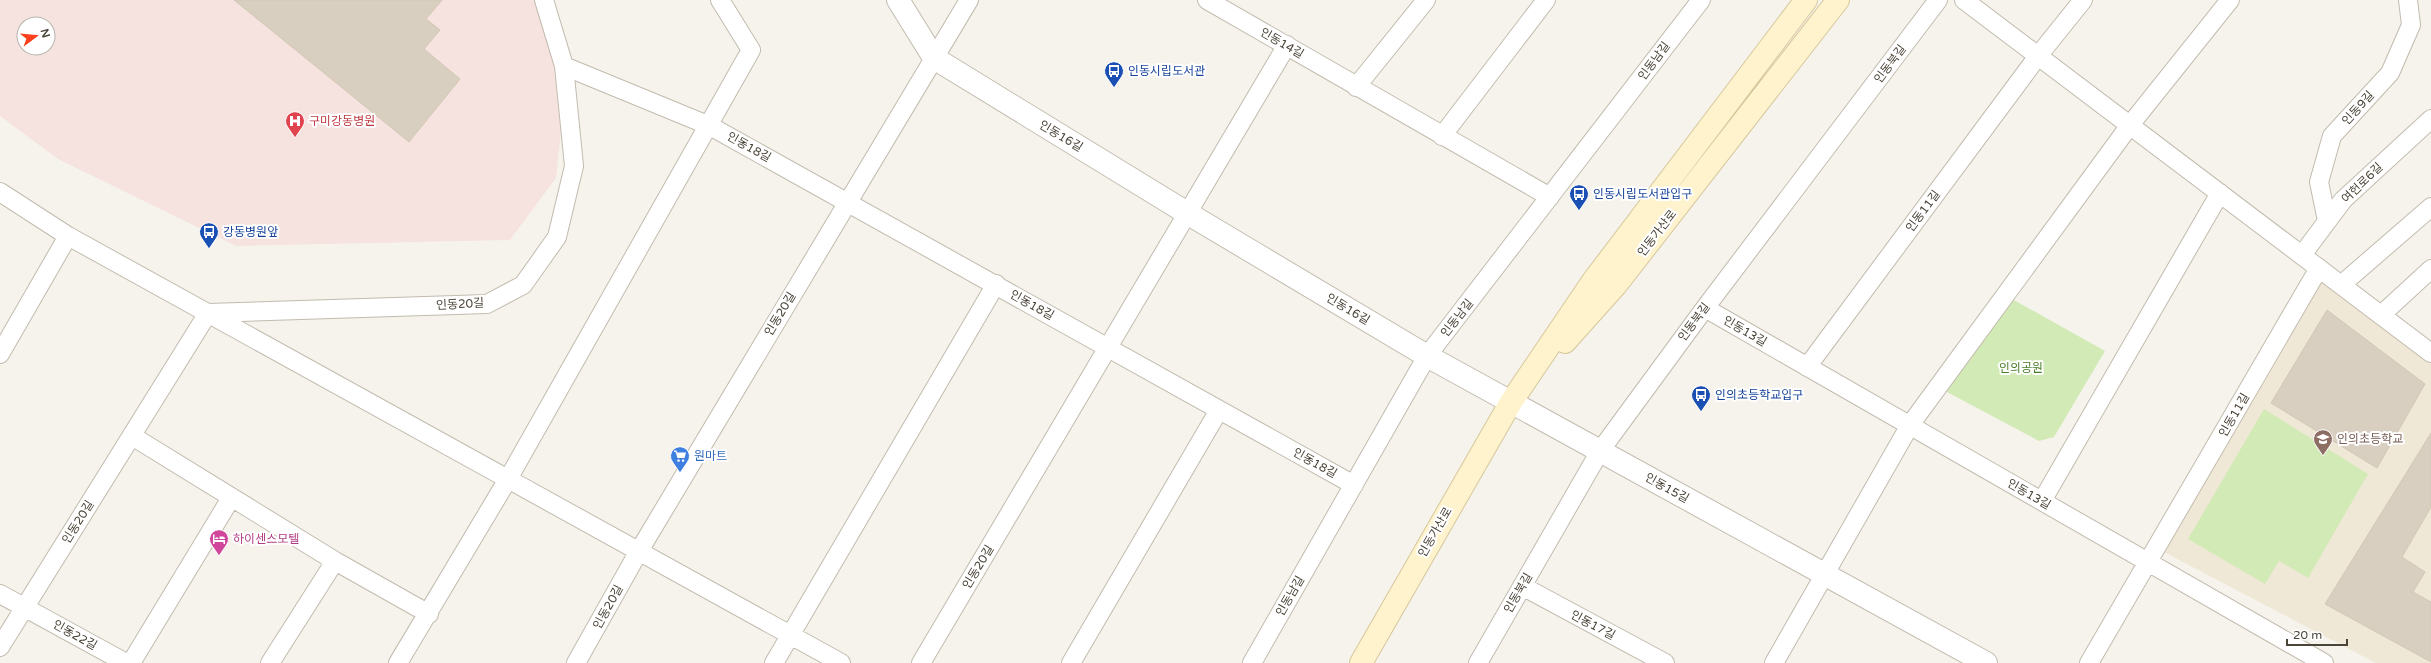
<svg xmlns="http://www.w3.org/2000/svg" width="2431" height="663" viewBox="0 0 2431 663" font-family="'Varela Round','Noto Sans KR',sans-serif">
	<rect width="100%" height="100%" fill="#f6f3ec"/>
	<path fill="#efe8d6" d="M2323 279 2431 363V663H2376L2158 549Z"/>
	<path fill="#f6e3e0" fill-rule="evenodd" d="M0 0H540L564 103 556 178 510 240 236 246 58 159 0 116ZM24 24H48V48H24Z"/>
	<path fill="#d2eab5" d="M2005 295 2105 351 2054 437 2039 441 1947 392 1937 384Z
		M2264 409 2368 474 2308 578 2279 561 2265 584 2188 539Z"/>
	<path fill="#d8cfc1" stroke="#d3c7b4" d="M234 0H442L426 19 440 30 424 49 460 79 409 142Z
		M2327 310 2425 384 2377 468 2271 403Z
		M2431 433V507L2402 557 2425 572 2413 592 2431 602V662L2325 604Z"/>
	<g fill="none" stroke-linecap="round" stroke-linejoin="round">
		<g stroke="#c2bbae" stroke-width="20">
			<path id="minor" d="M544 0 564 66 710 126 1354 485
				M1207 0 1550 197
				M1964 0 2431 353
				M1356 87 1426 0
				M1442 136 1546 0
				M0 192 68 236 841 663
				M2327 221 2319 182 2332 136 2390 73 2411 25 2408 0
				M2302 255 2343 200 2431 119
				M2341 285 2431 207
				M1705 308 2324 663
				M2381 315 2431 269
				M0 354 68 236
				M1807 367 2038 56 2083 0
				M132 436 335 561 429 614
				M2042 501 2220 193
				M1522 586 1665 663
				M0 594 126 663
				M0 647 208 313 487 304 523 285 557 237 574 166 564 66
				M131 663 231 498
				M270 663 335 561
				M398 663 508 479 751 50 720 0
				M576 663 639 551 969 0
				M774 663 996 284
				M921 663 1287 45
				M1071 663 1219 410
				M1252 663 1427 356 1701 0
				M1478 663 1600 451 1705 308 1938 0
				M1774 663 1910 425 2130 125 2230 0
				M2089 663 2319 268"/>
		</g>
		<g stroke="#c2bbae" stroke-width="24">
			<path id="tertiary" d="M898 0 934 58 1187 213 1427 356 1986 663"/>
		</g>
		<g stroke="#d6c79b" stroke-width="24">
			<path id="secondary" d="M1565 342 1616 285 1838 0
				M1361 663 1511 402 1593 281 1806 0"/>
		</g>
		<use href="#minor" stroke="#fff" stroke-width="18"/>
		<use href="#tertiary" stroke="#fff" stroke-width="22"/>
		<use href="#secondary" stroke="#fff3cd" stroke-width="22"/>
	</g>
	<defs>
		<g id="bus-pin" transform="scale(1)"><path d="M0 17L-7.5 6A9.5 9.5 0 1 1 7.5 6Z" fill="#1a4fb4" stroke="#fff"/><path d="M-5-6H5V4H4V6H2V4H-2V6H-4V4H-5ZM-3.5-4V0h7V-4ZM-3.5 1.2v1.5H-2V1.2ZM2 1.2v1.5H3.5V1.2Z" fill="#fff"/></g>
		<g id="hospital-pin" transform="scale(1)"><path d="M0 17L-7.5 6A9.5 9.5 0 1 1 7.5 6Z" fill="#e0444e" stroke="#fff"/><path d="M-5-5h3v3.5h4V-5h3V5h-3V1.5h-4V5h-3Z" fill="#fff"/></g>
		<g id="school-pin" transform="scale(1)"><path d="M0 17L-7.5 6A9.5 9.5 0 1 1 7.5 6Z" fill="#8d6e63" stroke="#fff"/><path d="M0-5L7-2L0 1L-7-2ZM-4 1L0 2.5L4 1V4Q0 6-4 4Z" fill="#fff"/></g>
		<g id="supermarket-pin" transform="scale(1)"><path d="M0 17L-7.5 6A9.5 9.5 0 1 1 7.5 6Z" fill="#3f7fe0" stroke="#fff"/><path d="M-6-5.5h2.5l.6 2H6L4.5 2H-2.5L-4.4-4H-6ZM-1.5 3.2a1.3 1.3 0 1 0 .1 0ZM3 3.2a1.3 1.3 0 1 0 .1 0Z" fill="#fff"/></g>
		<g id="hotel-pin" transform="scale(1)"><path d="M0 17L-7.5 6A9.5 9.5 0 1 1 7.5 6Z" fill="#d1479c" stroke="#fff"/><path d="M-6-4.5h1.5V1H6V5H4.5V3h-9V5H-6ZM-4 0a1.8 1.8 0 1 1 3.6 0ZM.5 0V-2.5h3Q6-2.5 6 0Z" fill="#fff"/></g>
	</defs>
	<g fill-rule="evenodd">
		<use href="#bus-pin" x="1114" y="71"/>
		<use href="#hospital-pin" x="295" y="121"/>
		<use href="#bus-pin" x="1579" y="194"/>
		<use href="#bus-pin" x="209" y="232"/>
		<use href="#bus-pin" x="1701" y="395"/>
		<use href="#school-pin" x="2323" y="439"/>
		<use href="#supermarket-pin" x="680" y="456"/>
		<use href="#hotel-pin" x="219" y="539"/>
	</g>
	<g text-anchor="middle" dominant-baseline="central" stroke-width="4" stroke-linejoin="round" paint-order="stroke">
		<g font-size="12" fill="#4b4439" stroke="#fff">
			<text transform="translate(1282 43) rotate(30)">인동14길</text>
			<text transform="translate(1654 61) rotate(-53)">인동남길</text>
			<text transform="translate(1890 64) rotate(-53)">인동북길</text>
			<text transform="translate(2358 108) rotate(-48)">인동9길</text>
			<text transform="translate(1061 136) rotate(31)">인동16길</text>
			<text transform="translate(749 147) rotate(29)">인동18길</text>
			<text transform="translate(2362 183) rotate(-44)">여헌로6길</text>
			<text transform="translate(1923 211) rotate(-53)">인동11길</text>
			<text transform="translate(1657 233) rotate(-52)">인동가산로</text>
			<text transform="translate(460 304) rotate(-3)">인동20길</text>
			<text transform="translate(1032 305) rotate(29)">인동18길</text>
			<text transform="translate(1348 309) rotate(31)">인동16길</text>
			<text transform="translate(780 314) rotate(-59)">인동20길</text>
			<text transform="translate(1457 318) rotate(-52)">인동남길</text>
			<text transform="translate(1694 322) rotate(-53)">인동북길</text>
			<text transform="translate(1745 331) rotate(30)">인동13길</text>
			<text transform="translate(2234 415) rotate(-60)">인동11길</text>
			<text transform="translate(1315 463) rotate(29)">인동18길</text>
			<text transform="translate(1667 488) rotate(29)">인동15길</text>
			<text transform="translate(2029 494) rotate(30)">인동13길</text>
			<text transform="translate(78 522) rotate(-58)">인동20길</text>
			<text transform="translate(1435 532) rotate(-60)">인동가산로</text>
			<text transform="translate(978 567) rotate(-59)">인동20길</text>
			<text transform="translate(1518 593) rotate(-60)">인동북길</text>
			<text transform="translate(1290 596) rotate(-60)">인동남길</text>
			<text transform="translate(608 607) rotate(-61)">인동20길</text>
			<text transform="translate(1593 625) rotate(28)">인동17길</text>
			<text transform="translate(75 635) rotate(29)">인동22길</text>
		</g>
		<g font-size="12" fill="#164399" stroke="#fff" text-anchor="start">
			<text x="1128" y="71">인동시립도서관</text>
			<text x="1593" y="194">인동시립도서관입구</text>
			<text x="223" y="232">강동병원앞</text>
			<text x="1715" y="395">인의초등학교입구</text>
		</g>
		<g font-size="12" fill="#be3a42" stroke="#fff" text-anchor="start">
			<text x="309" y="121">구미강동병원</text>
		</g>
		<g font-size="12" fill="#4a7f2a" stroke="#fff">
			<text x="2021" y="368">인의공원</text>
		</g>
		<g font-size="12" fill="#785e54" stroke="#fff" text-anchor="start">
			<text x="2337" y="439">인의초등학교</text>
		</g>
		<g font-size="12" fill="#366cbe" stroke="#fff" text-anchor="start">
			<text x="694" y="456">원마트</text>
		</g>
		<g font-size="12" fill="#b23c85" stroke="#fff" text-anchor="start">
			<text x="233" y="539">하이센스모텔</text>
		</g>
	</g>
	<g transform="translate(36 36) rotate(74)"><circle r="19" fill="#ffffff" stroke="#b7b4b0"/>
	<path d="M0-3L7 15L0 10L-7 15Z" fill="#fc3f1d"/>
	<text y="-6" font-size="11" font-weight="bold" text-anchor="middle" fill="#4b4439">N</text>
	</g>
	<path d="M2287 639v6h60v-6" fill="none" stroke="#4b4439" stroke-width="2"/>
	<text x="2293" y="639" font-size="12" fill="#4b4439" stroke="#ffffff" stroke-width="3" paint-order="stroke">20 m</text>
</svg>
